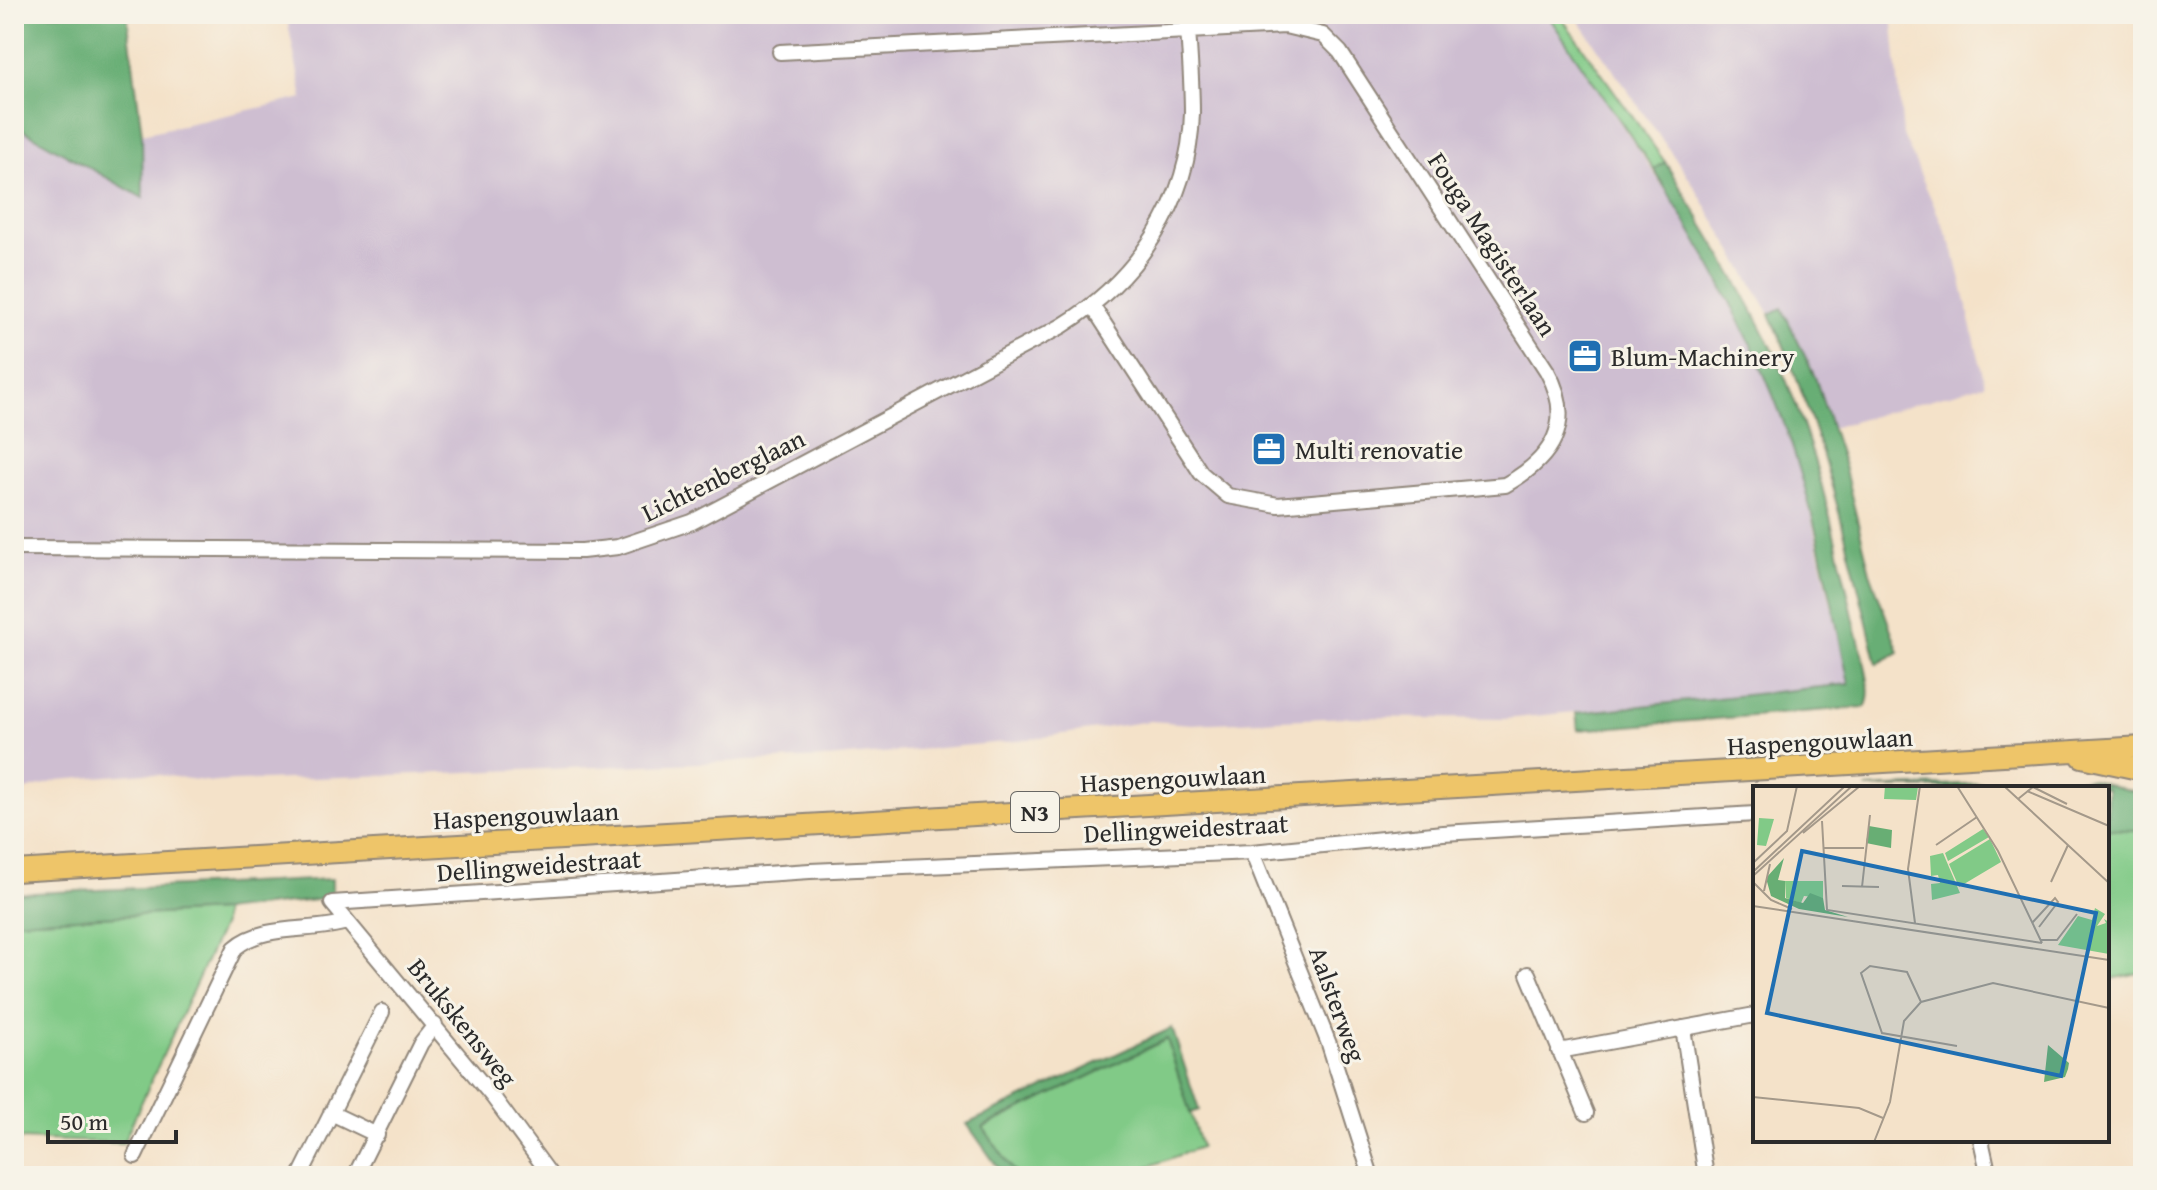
<svg xmlns="http://www.w3.org/2000/svg" width="2157" height="1190" viewBox="0 0 2157 1190" font-family="'Gentium Book Plus',serif">
	<rect width="100%" height="100%" fill="#f7f3e8"/>
	<filter id="ink" filterUnits="userSpaceOnUse"><feTurbulence type="fractalNoise" baseFrequency=".0125" numOctaves="2"/><feDisplacementMap in="SourceGraphic" scale="16" xChannelSelector="R" yChannelSelector="G"/><feConvolveMatrix kernelMatrix="1 2 1 2 8 2 1 2 1" color-interpolation-filters="sRGB"/></filter>
	<filter id="wash" filterUnits="userSpaceOnUse"><feTurbulence type="fractalNoise" baseFrequency=".006" numOctaves="4" result="noise"/><feDisplacementMap in="SourceGraphic" scale="32" xChannelSelector="R" yChannelSelector="G"/><feGaussianBlur stdDeviation="1.8" result="paint"/><feColorMatrix in="noise" values="0 0 0 0 0 0 0 0 0 0 0 0 0 0 0 0 0 1.4 0 .05"/><feComposite in="paint" operator="in"/></filter>
	<g filter="url(#wash)">
		<rect width="100%" height="100%" fill="#f4e2c9"/>
		<path fill="#cebed1" d="M286 14H1547L1690 227 1743 325 1782 419 1803 482 1849 684 1505 719 1348 717 1192 724 1150 721 1017 741 827 758 212 782 145 773 59 780 14 794V125L143 197 142 134 303 98Z
			M1574 14H1892L1903 135 1954 251 1985 384 1831 428 1815 377 1782 309 1770 314 1691 181Z"/>
		<path fill="#81ca87" stroke="#567a59" stroke-width="2" d="M1547 14H1559L1665 162 1654 170Z
			M2107 828 2143 832V972L2107 980Z
			M223 911V924L123 1143 20 1139 14 1156V921Z
			M1167 1039 1201 1147 1139 1170 1141 1176H1017L982 1128Z"/>
		<path fill="#68ae74" stroke="#4a6c50" stroke-width="2" d="M14 14H127L142 134 143 198 14 125Z
			M1665 162C1702 223 1740 283 1771 346 1813 433 1834 531 1855 625 1859 643 1876 693 1865 707L1578 730 1576 713 1849 684C1830 595 1814 503 1782 418 1749 331 1704 249 1654 170Z
			M1782 308 1815 377 1844 466 1870 572 1899 652 1877 664C1848 544 1821 426 1770 314Z
			M2088 779 2143 794V832L2107 828V788H1866Z
			M332 879V898L223 911 14 921V894Z
			M1172 1028 1199 1110 1190 1113 1167 1039 983 1127 1017 1176H1004L967 1124Z"/>
	</g>
	<g filter="url(#ink)">
		<g fill="none" stroke-linecap="round" stroke-linejoin="round">
			<g stroke="#90867a" stroke-width="18">
				<path id="minor" d="M780 52 1285 26 1323 35 1340 52 1547 371C1576 423 1552 459 1505 485L1278 505 1228 496 1201 473 1093 307
					M14 548 582 551 618 547 692 522 1062 326C1136 280 1190 203 1192 113 1192 80 1189 47 1187 14
					M1252 852 1329 1044 1371 1176
					M332 903 810 871 1252 852 1443 833 1755 814
					M332 903 493 1097 551 1176
					M1528 974 1586 1113
					M1683 1028 1706 1176
					M1559 1051 1755 1015
					M331 1113 377 1135
					M1981 1140 1989 1176
					M135 1156 235 948C264 923 311 933 347 922
					M300 1176 382 1012
					M355 1176 421 1043 435 1025"/>
			</g>
			<g stroke="#90867a" stroke-width="24">
				<path id="primary" d="M2082 757 2143 770
					M14 871 2143 747"/>
			</g>
			<use href="#minor" stroke="#fff" stroke-width="14"/>
			<use href="#primary" stroke="#eec569" stroke-width="20"/>
		</g>
	</g>
	<defs>
		<g id="office-square" transform="scale(1.8)"><rect x="-9" y="-9" width="18" height="18" rx="4" fill="#1f6fb2" stroke="#f7f3e8"/><path d="M-6-3h4V-5.5h4V-3h4V5H-6ZM-1-4.5V-3h2v-1.5ZM-6 0V1H6V0Z" fill="#fff"/></g>
	</defs>
	<g fill-rule="evenodd">
		<use href="#office-square" x="1585" y="356"/>
		<use href="#office-square" x="1269" y="449"/>
	</g>
	<g text-anchor="middle" dominant-baseline="central" stroke-width="6" stroke-linejoin="round" paint-order="stroke">
		<rect fill="#f7f3e8" stroke="#686764" stroke-width="2" x="1011" y="792" width="48" height="40" rx="6"/>
		<g font-size="24" font-weight="bold" fill="#2b2b2b">
			<text x="1035" y="812">N3</text>
		</g>
		<g font-size="26" fill="#2b2b2b" stroke="#f7f3e8">
			<text transform="translate(1493 244) rotate(57)">Fouga Magisterlaan</text>
			<text transform="translate(723 475) rotate(-26)">Lichtenberglaan</text>
			<text transform="translate(1820 741) rotate(-3)">Haspengouwlaan</text>
			<text transform="translate(1173 778) rotate(-3)">Haspengouwlaan</text>
			<text transform="translate(526 815) rotate(-3)">Haspengouwlaan</text>
			<text transform="translate(1186 828) rotate(-3)">Dellingweidestraat</text>
			<text transform="translate(539 865) rotate(-4)">Dellingweidestraat</text>
			<text transform="translate(1338 1004) rotate(70)">Aalsterweg</text>
			<text transform="translate(463 1022) rotate(51)">Brukskensweg</text>
		</g>
		<g font-size="26" fill="#2b2b2b" stroke="#f7f3e8" text-anchor="start">
			<text x="1611" y="356">Blum-Machinery</text>
			<text x="1295" y="449">Multi renovatie</text>
		</g>
	</g>
	<g transform="translate(1753 786)">
		<rect width="356" height="356" fill="#f4e2c9"/>
		<path d="M132 0 165 1 163 14 131 13ZM6 32 21 33 13 60 4 59ZM230 43 236 51 195 75 192 67ZM237 53 248 76 206 101 196 78ZM190 67 207 107 179 114 178 98 187 97 185 89 178 90 177 70ZM32 95H70V112L51 110 48 117 33 112ZM342 122 352 128 344 140 353 137 351 133 356 136V168L305 159 325 130 339 134Z" fill="#81ca87"/>
		<path d="M116 40 139 44 138 62 113 57ZM31 72 25 94 32 95V112L50 117 57 107 70 112 72 124 95 131 46 123 18 110 13 92ZM295 259 316 277 315 283 312 291 291 296Z" fill="#68ae74"/>
		<path fill="none" stroke="#a4998a" stroke-width="2" d="M204 0 245 65 289 157M251 0 356 97M274 5 356 40M265 13 280 1 314 18M69 35 74 124 289 157M50 47 107 0M183 59 224 31M71 62H111M0 77 34 45 44 0M1 85 92 0M0 90 99 0M0 96 18 114 39 123M298 96 315 59M89 100 126 101M109 101 117 29M11 105 17 78M0 120 356 174M162 137 155 83 167 0M279 137 302 112 305 116 286 141M288 154H304L324 128M168 216 154 186 117 180 108 187 129 247 204 260M0 311 106 322 130 332M121 356 137 316 151 235 168 216 240 197 356 222"/>
		<path fill="#1f6fb2" fill-opacity="0.15" stroke="#1f6fb2" stroke-width="4" d="M49 65 343 127 308 290 14 227Z"/>
		<rect width="356" height="356" fill="none" stroke="#2b2b2b" stroke-width="4"/>
	</g>
	<rect width="2157" height="1190" fill="none" stroke="#f7f3e8" stroke-width="48"/>
	<path d="M48 1130v12h128v-12" fill="none" stroke="#2b2b2b" stroke-width="4"/>
	<text x="60" y="1130" font-size="24" fill="#2b2b2b" stroke="#f7f3e8" stroke-width="6" paint-order="stroke">50 m</text>
</svg>
